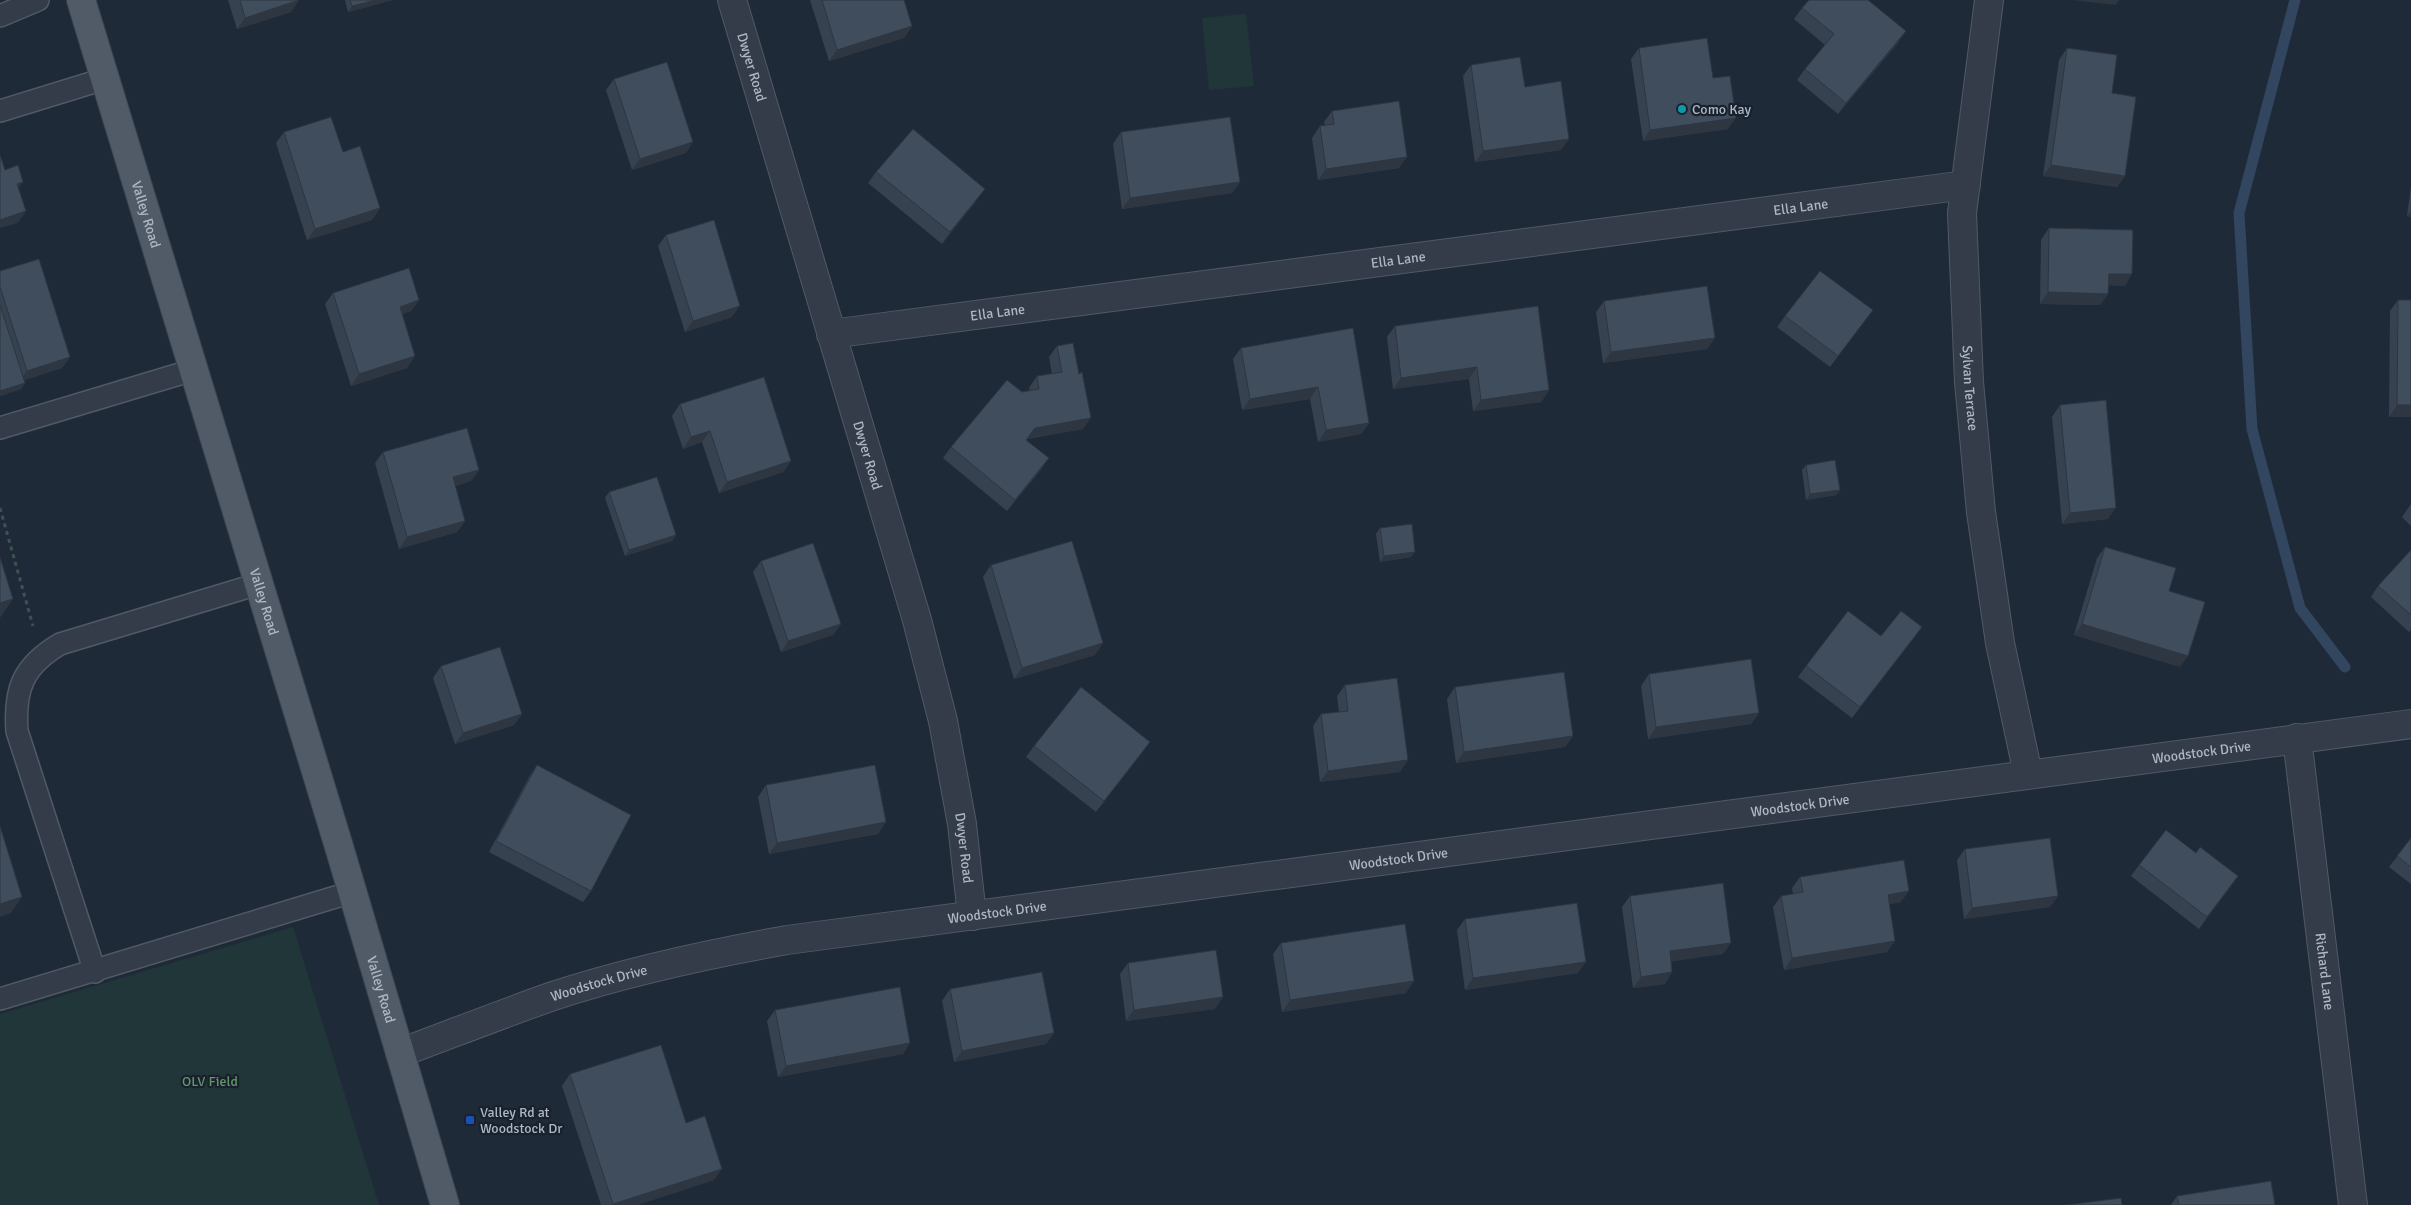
<svg xmlns="http://www.w3.org/2000/svg" width="2411" height="1205" viewBox="0 0 2411 1205" font-family="Signika,sans-serif">
	<rect width="100%" height="100%" fill="#1f2a38"/>
	<path fill="#213639" d="M1246 14 1254 86 1209 90 1202 18Z
		M293 927 379 1205H0V1014Z"/>
	<g fill="none" stroke-linecap="round" stroke-linejoin="round">
		<path stroke="#324660" stroke-width="11" d="M2295 0 2239 213 2252 429 2300 608 2345 667"/>
		<g stroke="#505a66" stroke-width="24">
			<path id="service" d="M0 16 38 0
				M0 111 104 79
				M0 428 193 370
				M95 972 17 731C14 689 23 666 60 644L258 584
				M0 999 352 892"/>
		</g>
		<g stroke="#505a66" stroke-width="30">
			<g id="minor">
				<path id="s1" d="M732 0 917 620 943 721 962 824 972 916"/>
				<path id="s2" d="M1989 0 1962 213 1969 382 1981 512 2000 643 2028 774"/>
				<path id="s3" d="M831 334 1966 185"/>
				<path id="s4" d="M2297 738 2353 1205"/>
				<path id="s5" d="M400 1053C451 1034 502 1014 553 996 629 971 708 954 787 940L2411 724"/>
			</g>
		</g>
		<g stroke="#3c4552" stroke-width="30">
			<g id="primary">
				<path id="s6" d="M81 0 340 850 445 1205"/>
			</g>
		</g>
		<path stroke="#3c5253" stroke-width="3" stroke-dasharray="4 4" stroke-linecap="butt" d="M0 508 33 626"/>
		<use href="#service" stroke="#333c48" stroke-width="21"/>
		<use href="#minor" stroke="#333c48" stroke-width="28"/>
		<use href="#primary" stroke="#515b68" stroke-width="28"/>
	</g>
	<path fill="#374250" d="M228 0H299L291 12 237 29Z
		M345 0H393L348 12Z
		M810 0H904L912 26 904 38 829 61Z
		M1802 8 1898 43 1838 114 1797 80 1805 69 1825 45 1794 19Z
		M1639 48 1713 78 1728 129 1643 141 1631 59Z
		M2067 48 2112 93 2125 176 2117 187 2043 176 2059 60Z
		M1471 65 1525 87 1561 150 1475 162 1463 76Z
		M614 79 686 153 632 170 606 90Z
		M1332 111 1399 168 1318 180 1312 138 1320 126H1325L1324 122Z
		M284 132 343 152 380 208 372 220 307 240 276 143Z
		M1121 132 1240 182 1232 193 1122 209 1113 144Z
		M876 172 977 200 942 244 868 183Z
		M2411 186V217L2407 216Z
		M2049 228 2125 286 2108 285V294L2100 305 2040 304 2041 240Z
		M666 235 732 317 685 332 658 246Z
		M0 271 70 357 62 368 24 380 25 383 21 389 0 396Z
		M333 293 419 300 411 311 402 314 407 368 351 386 325 304Z
		M2398 300 2411 417H2389L2390 311Z
		M1604 301 1715 338 1707 349 1603 363 1596 312Z
		M1873 310 1830 367 1777 327 1785 316Z
		M1395 326 1549 390 1541 402 1473 411 1469 379 1393 389 1387 337Z
		M1353 328 1369 423 1361 434 1318 442 1310 399 1242 410 1233 359 1241 348Z
		M1057 346 1083 429 1027 439V440L1041 470 1007 511 943 458 951 447 1022 392 1030 391 1029 388 1037 376 1052 374 1049 357Z
		M680 404 791 461 783 472 719 493 702 442 683 449 672 416Z
		M2060 405 2108 519 2062 524 2052 417Z
		M383 452 479 470 471 481 455 486 465 521 457 532 399 549 375 463Z
		M1806 465 1840 490 1836 495 1806 500 1802 470Z
		M609 492 676 535 672 541 625 556 605 498Z
		M2411 504V526L2402 517Z
		M1380 528 1411 557 1380 562 1376 534Z
		M2105 547 2169 591 2180 667 2074 635 2097 558Z
		M2411 550V630L2409 632 2371 597 2378 586Z
		M761 561 841 624 833 635 781 652 753 572Z
		M991 565 1095 655 1014 679 983 577Z
		M1881 636 1914 638 1852 718 1798 677 1806 666Z
		M441 666 522 714 514 725 455 744 433 678Z
		M1649 674 1759 713 1751 724 1648 739 1641 686Z
		M1345 685 1400 772 1320 782 1313 726 1321 714 1339 712 1337 696Z
		M1455 687 1573 736 1565 747 1456 763 1447 699Z
		M1034 746 1142 753 1096 812 1026 757Z
		M537 765 591 891 583 902 489 852 529 777Z
		M766 785 878 834 769 854 758 797Z
		M2411 838V884L2389 867Z
		M1965 849 2058 896 2050 907 1964 919 1957 860Z
		M2196 853 2238 876 2199 929 2131 876 2139 865Z
		M1800 877 1901 902 1889 904 1887 952 1784 970 1773 907 1781 896 1793 894 1792 888Z
		M1630 896 1723 954 1671 961 1672 972 1665 984 1633 988 1622 907Z
		M1465 919 1578 973 1465 990 1457 930Z
		M1281 943 1406 993 1282 1012 1273 954Z
		M1128 963 1215 1009 1126 1021 1120 974Z
		M950 989 1054 1033 1046 1044 954 1062 942 1001Z
		M775 1010 910 1043 903 1054 778 1077 767 1021Z
		M570 1074 686 1123 714 1180 637 1205H601L562 1086Z
		M2177 1196 2275 1205H2171Z"/>
	<path fill="#2d3641" d="M299 0 291 12 237 29 245 18Z
		M376 0H393L348 12 352 6Z
		M2071 0H2119L2116 5Z
		M912 26 904 38 829 61 837 50Z
		M1906 31 1898 43 1838 114 1846 103Z
		M1736 118 1728 129 1643 141 1650 130Z
		M1569 139 1561 150 1475 162 1483 151Z
		M693 142 686 153 632 170 640 159Z
		M1407 157 1399 168 1318 180 1326 169Z
		M2051 165 2125 176 2117 187 2043 176Z
		M23 182 15 193 17 184Z
		M1240 182 1232 193 1122 209 1130 198Z
		M985 189 977 200 942 244 950 232Z
		M380 208 372 220 307 240 315 229Z
		M26 211 18 223 0 228V220Z
		M2411 211V217L2407 216Z
		M2109 274H2132L2125 286 2101 285Z
		M2048 292 2108 294 2100 305 2040 304Z
		M419 300 411 311 392 318 400 307Z
		M740 306 732 317 685 332 693 321Z
		M1715 338 1707 349 1603 363 1611 352Z
		M415 356 407 368 351 386 359 374Z
		M70 357 62 368 19 382 27 371Z
		M1477 367 1469 379 1393 389 1401 378Z
		M25 383 21 389 0 396V391Z
		M1318 387 1310 399 1242 410 1250 399Z
		M1549 390 1541 402 1473 411 1481 400Z
		M2397 405H2411V417H2389Z
		M1091 418 1083 429 1027 439 1018 451 1035 428Z
		M1369 423 1361 434 1318 442 1326 430Z
		M710 431 702 442 683 449 691 437Z
		M1049 458 1041 470 1007 511 1015 500Z
		M791 461 783 472 719 493 727 482Z
		M479 470 471 481 445 489 453 477Z
		M1840 490 1836 495 1806 500 1810 494Z
		M2116 508 2108 519 2062 524 2070 513Z
		M465 521 457 532 399 549 407 537Z
		M676 535 672 541 625 556 629 550Z
		M1415 552 1411 557 1380 562 1384 556Z
		M13 599 0 618V603Z
		M841 624 833 635 781 652 788 641Z
		M2082 624 2188 656 2180 667 2074 635Z
		M1922 627 1914 638 1852 718 1860 707Z
		M1103 643 1095 655 1014 679 1022 668Z
		M1759 713 1751 724 1648 739 1656 727Z
		M522 714 514 725 455 744 463 733Z
		M1573 736 1565 747 1456 763 1464 752Z
		M1150 742 1142 753 1096 812 1104 801Z
		M1408 760 1400 772 1320 782 1328 771Z
		M886 822 878 834 769 854 777 843Z
		M2238 876 2230 888 2199 929 2207 917Z
		M1909 891 1901 902 1880 906 1888 895Z
		M2058 896 2050 907 1964 919 1972 908Z
		M22 897 11 913 0 917V904Z
		M1895 941 1887 952 1784 970 1792 958Z
		M1731 943 1723 954 1662 963 1670 951Z
		M1586 962 1578 973 1465 990 1473 978Z
		M1672 972 1665 984 1633 988 1641 977Z
		M1414 981 1406 993 1282 1012 1290 1000Z
		M1223 997 1215 1009 1126 1021 1134 1010Z
		M1054 1033 1046 1044 954 1062 962 1051Z
		M910 1043 903 1054 778 1077 786 1066Z
		M722 1169 714 1180 637 1205H612L613 1204Z"/>
	<path fill="#404d5d" stroke="#2d3641" d="M240 0H299L245 18Z
		M350 0H376L352 6Z
		M822 0H904L912 26 837 50Z
		M1809 0H1868L1906 31 1846 103 1805 69 1834 34 1802 8Z
		M1707 38 1713 78 1730 76 1736 118 1650 130 1639 48Z
		M2067 48 2117 55 2112 93 2136 97 2125 176 2051 165Z
		M1520 57 1525 87 1561 81 1569 139 1483 151 1471 65Z
		M667 62 693 142 640 159 614 79Z
		M1399 101 1407 157 1326 169 1320 126 1334 124 1332 111Z
		M331 117 343 152 360 146 380 208 315 229 284 132Z
		M1230 117 1240 182 1130 198 1121 132Z
		M913 129 985 189 950 232 876 172Z
		M0 155 5 170 18 165 23 182 17 184 26 211 0 220Z
		M714 220 740 306 693 321 666 235Z
		M2049 228 2133 230 2132 274H2109L2108 294 2048 292Z
		M39 259 70 357 27 371 0 287V271Z
		M409 268 419 300 400 307 415 356 359 374 333 293Z
		M1820 271 1873 310 1838 356 1785 316Z
		M1707 286 1715 338 1611 352 1604 301Z
		M2398 300H2411V405H2397Z
		M0 305 25 383 0 391Z
		M1538 306 1549 390 1481 400 1477 367 1401 378 1395 326Z
		M1353 328 1369 423 1326 430 1318 387 1250 399 1241 348Z
		M1073 343 1079 374 1082 372 1091 418 1035 428 1026 440 1049 458 1015 500 951 447 1007 380 1022 392 1039 389 1037 376 1062 372 1057 346Z
		M764 377 791 461 727 482 710 431 691 437 680 404Z
		M2106 400 2116 508 2070 513 2060 405Z
		M467 428 479 470 453 477 465 521 407 537 383 452Z
		M1835 460 1840 490 1810 494 1806 465Z
		M657 477 676 535 629 550 609 492Z
		M1412 524 1415 552 1384 556 1380 528Z
		M1072 541 1103 643 1022 668 991 565Z
		M813 543 841 624 788 641 761 561Z
		M2105 547 2176 568 2169 591 2205 602 2188 656 2082 624Z
		M2411 550V615L2378 586Z
		M0 557 13 599 0 603Z
		M1848 611 1881 636 1901 611 1922 627 1860 707 1806 666Z
		M500 647 522 714 463 733 441 666Z
		M1751 659 1759 713 1656 727 1649 674Z
		M1564 672 1573 736 1464 752 1455 687Z
		M1397 678 1408 760 1328 771 1321 714 1348 711 1345 685Z
		M1081 687 1150 742 1104 801 1034 746Z
		M537 765 631 815 591 891 496 841Z
		M875 765 886 822 777 843 766 785Z
		M0 826 22 897 0 904Z
		M2166 830 2196 853 2200 847 2238 876 2207 917 2139 865Z
		M2050 838 2058 896 1972 908 1965 849Z
		M2411 838V867L2397 856Z
		M1904 860 1909 891 1888 895 1895 941 1792 958 1781 896 1803 892 1800 877Z
		M1723 883 1731 943 1670 951 1672 972 1641 977 1630 896Z
		M1577 903 1586 962 1473 978 1465 919Z
		M1405 924 1414 981 1290 1000 1281 943Z
		M1216 950 1223 997 1134 1010 1128 963Z
		M1042 972 1054 1033 962 1051 950 989Z
		M900 987 910 1043 786 1066 775 1010Z
		M661 1045 686 1123 705 1116 722 1169 613 1204 570 1074Z
		M2271 1181 2275 1205H2179L2177 1196Z
		M2121 1198 2122 1205H2066Z"/>
	<circle fill="#0f9aa8" stroke="#18212c" stroke-width="2" cx="1682" cy="109" r="5"/>
	<rect fill="#1a4fb4" stroke="#18212c" stroke-width="2" x="465" y="1115" width="10" height="10" rx="2.5"/>
	<g text-anchor="middle" dominant-baseline="central" stroke-width="4.5" stroke-linejoin="round" paint-order="stroke">
		<g font-size="14" fill="#adb7c5" stroke="#18212c">
			<text stroke="none"><textPath href="#s1" startOffset="70">Dwyer Road</textPath></text>
			<text stroke="none"><textPath href="#s3" startOffset="978">Ella Lane</textPath></text>
			<text stroke="none"><textPath href="#s6" startOffset="224">Valley Road</textPath></text>
			<text stroke="none"><textPath href="#s3" startOffset="572">Ella Lane</textPath></text>
			<text stroke="none"><textPath href="#s3" startOffset="168">Ella Lane</textPath></text>
			<text stroke="none"><textPath href="#s2" startOffset="390">Sylvan Terrace</textPath></text>
			<text stroke="none"><textPath href="#s1" startOffset="475">Dwyer Road</textPath></text>
			<text stroke="none"><textPath href="#s6" startOffset="629">Valley Road</textPath></text>
			<text stroke="none"><textPath href="#s5" startOffset="1831">Woodstock Drive</textPath></text>
			<text stroke="none"><textPath href="#s5" startOffset="1426">Woodstock Drive</textPath></text>
			<text stroke="none"><textPath href="#s1" startOffset="880">Dwyer Road</textPath></text>
			<text stroke="none"><textPath href="#s5" startOffset="1021">Woodstock Drive</textPath></text>
			<text stroke="none"><textPath href="#s5" startOffset="616">Woodstock Drive</textPath></text>
			<text stroke="none"><textPath href="#s4" startOffset="235">Richard Lane</textPath></text>
			<text stroke="none"><textPath href="#s5" startOffset="211">Woodstock Drive</textPath></text>
			<text stroke="none"><textPath href="#s6" startOffset="1034">Valley Road</textPath></text>
		</g>
		<g font-size="14" fill="#adb7c5" stroke="#18212c" text-anchor="start">
			<text x="1692" y="109">Como Kay</text>
			<text x="480" y="1112">Valley Rd at<tspan x="480" dy="16">Woodstock Dr</tspan></text>
		</g>
		<g font-size="14" fill="#64966e" stroke="#18212c">
			<text x="210" y="1081">OLV Field</text>
		</g>
	</g>
</svg>
